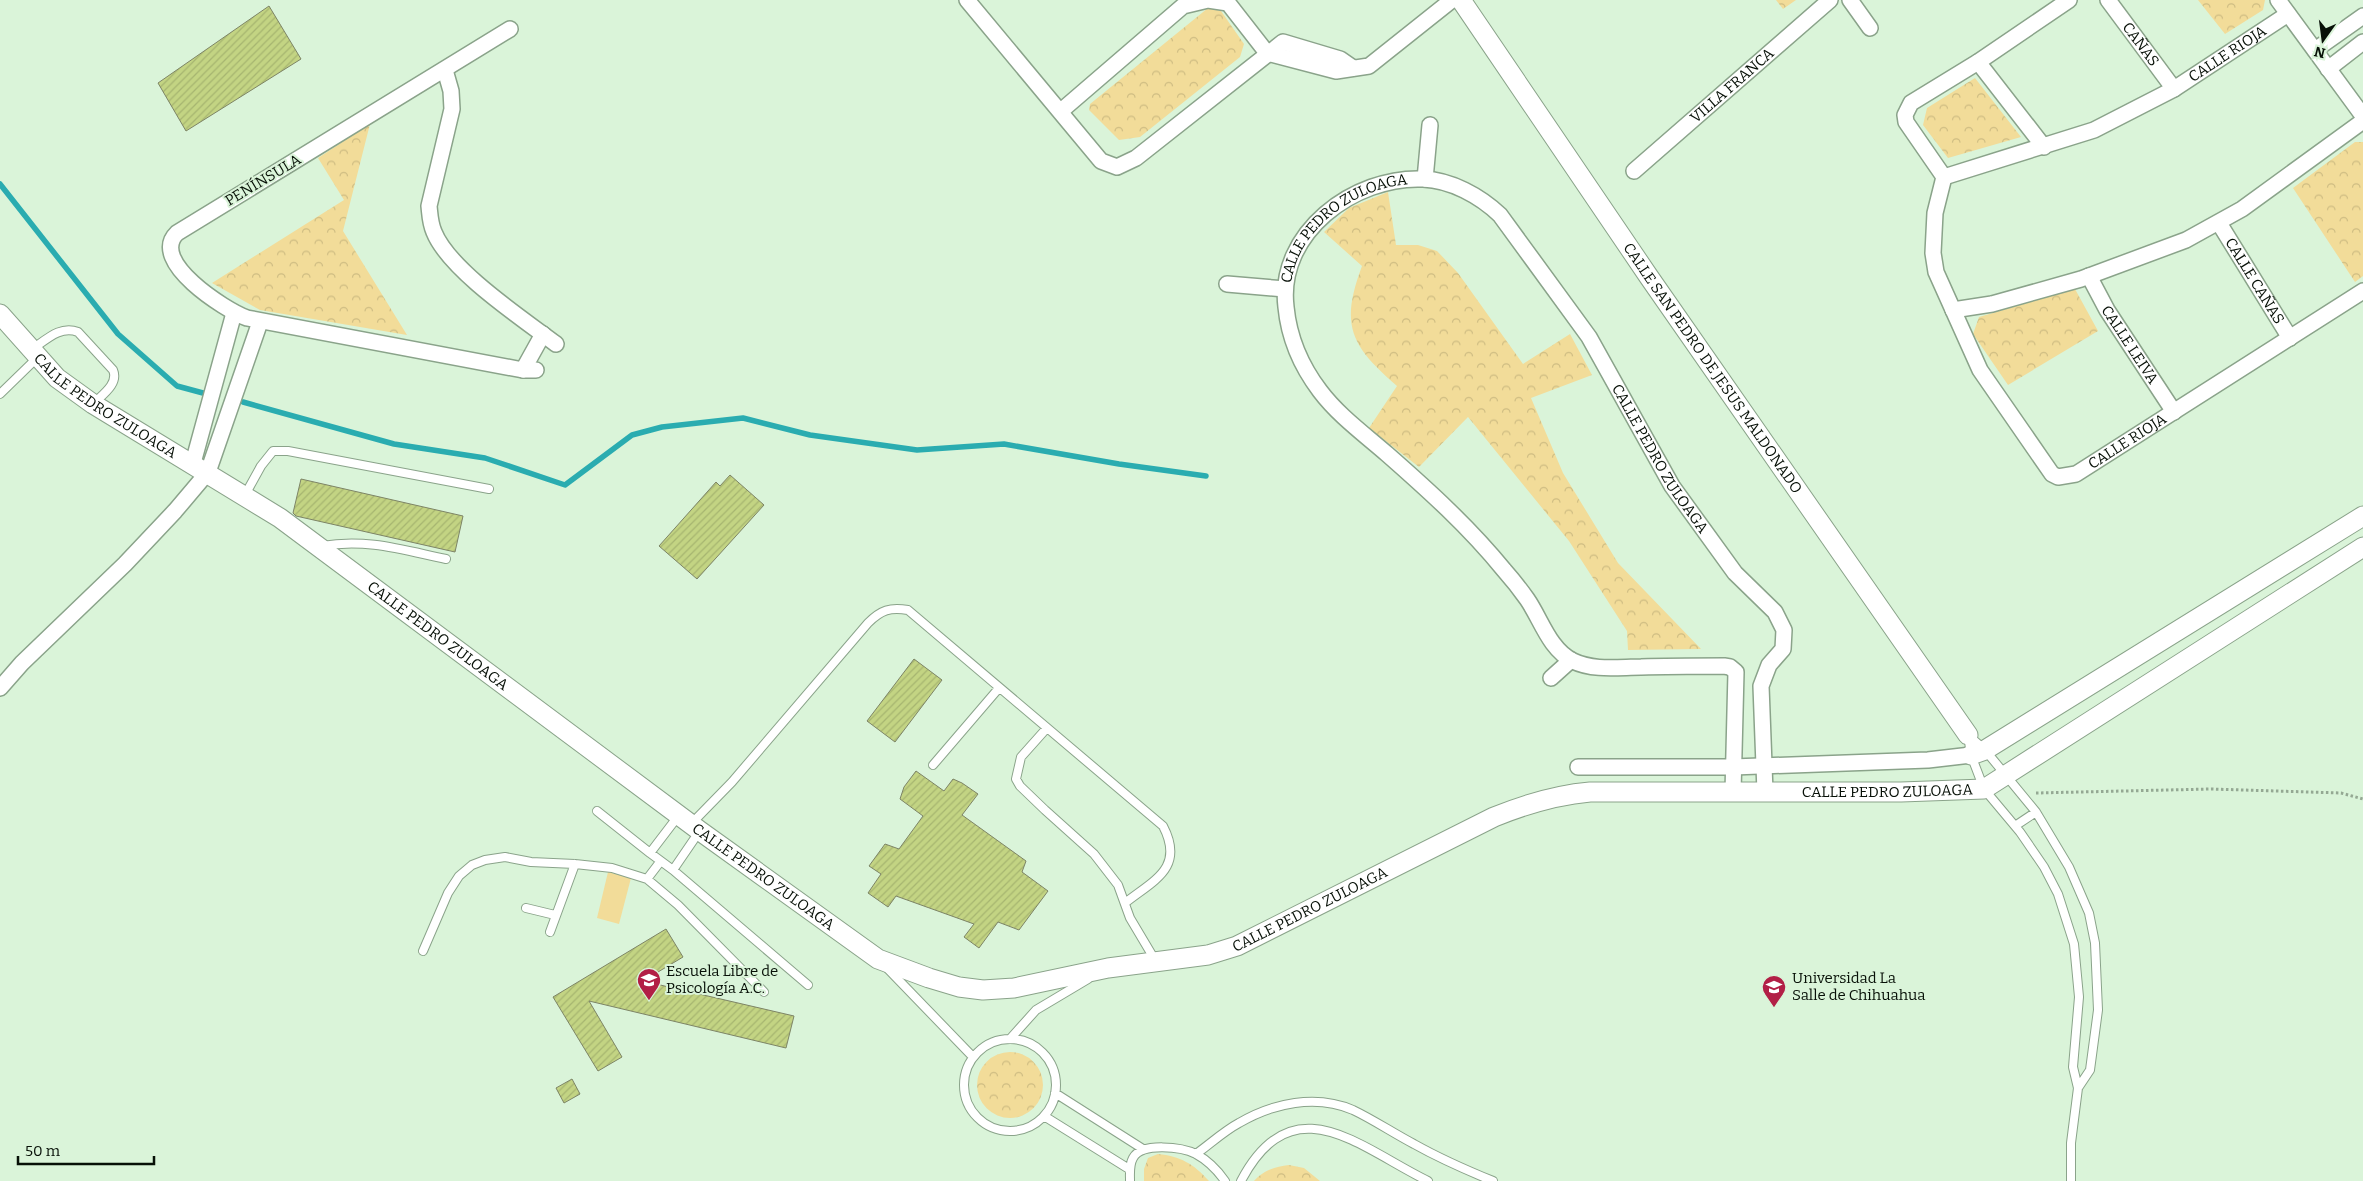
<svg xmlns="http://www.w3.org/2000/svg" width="2363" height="1181" viewBox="0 0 2363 1181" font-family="Bitter,serif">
	<defs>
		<pattern id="park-crowns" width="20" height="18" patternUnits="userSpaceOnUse" patternTransform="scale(1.25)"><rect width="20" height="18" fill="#f2dc99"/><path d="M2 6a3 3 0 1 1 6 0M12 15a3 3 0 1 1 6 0" fill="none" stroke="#cebc82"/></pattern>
		<pattern id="building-hatch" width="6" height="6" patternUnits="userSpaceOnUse" patternTransform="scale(1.25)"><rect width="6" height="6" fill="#c3d483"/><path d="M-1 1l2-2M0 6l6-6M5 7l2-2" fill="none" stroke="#a6b570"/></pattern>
	</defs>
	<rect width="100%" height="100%" fill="#daf4d9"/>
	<path fill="#f2dc99" d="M608 872 631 878 619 924 597 918Z"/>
	<path fill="url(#park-crowns)" d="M1776 0H1796L1783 9Z
		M2198 0H2265L2263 10 2225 34Z
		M1208 8 1221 11 1244 44 1240 57 1140 137 1119 140 1089 110 1090 104Z
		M1975 78 2021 137 1948 158 1923 125 1927 108Z
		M370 124 343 231 407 335 260 310 212 283 344 200 318 158Z
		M2355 142H2363V276L2355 282 2293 188Z
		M1388 192 1396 245H1418L1437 251 1458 273 1523 364 1570 334 1592 375 1531 398 1563 473 1618 563 1701 649 1628 650 1627 631 1569 541 1468 417 1419 467 1369 428 1397 386C1350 345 1340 325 1362 266L1324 232 1349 208Z
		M2075 289 2098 331 2008 385 1973 334 1979 317Z
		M977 1085a33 33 0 1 1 66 0a33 33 0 1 1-66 0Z
		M1158 1154C1180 1156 1194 1164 1209 1181H1144V1169L1148 1158Z
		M1289 1165 1304 1168 1320 1181H1254C1264 1170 1274 1167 1289 1165Z"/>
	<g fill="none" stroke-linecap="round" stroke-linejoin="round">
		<path stroke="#2aacb0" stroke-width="5.5" d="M0 184 118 334 177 386 203 393
			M243 402 394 444 485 458 565 485 632 435 662 427 743 418 810 435 917 450 1004 444 1119 464 1206 476"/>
	</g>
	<path fill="url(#building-hatch)" stroke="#7d8466" d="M269 6 301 59 186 131 158 83Z
		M730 475 764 505 697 579 659 546 716 482 720 486Z
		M301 479 463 516 455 552 296 516 293 513Z
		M914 659 942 680 895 742 867 721Z
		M916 771 944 791 953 779 962 783 978 794 962 815 1026 861 1022 872 1048 891 1019 930 998 922 979 948 964 937 974 924 896 896 888 907 868 893 881 874 869 866 885 844 899 849 923 816 900 799 904 787Z
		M666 929 683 957 643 981 794 1016 786 1048 589 1001 622 1057 598 1071 553 997Z
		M572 1079 580 1094 564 1103 556 1088Z"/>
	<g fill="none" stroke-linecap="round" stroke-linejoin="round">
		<g stroke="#8aa38a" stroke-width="10">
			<path id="service" d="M31 350C46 340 60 325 78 332L113 370C119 384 102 395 93 404
				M0 394 38 357
				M245 495 261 466 273 451H288L489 489
				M322 546C366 538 403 550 446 559
				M1046 729 1021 757 1016 779 1020 786 1045 810 1094 854 1118 885 1130 918 1155 960
				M1968 735 1971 755 1984 789 2020 832 2044 867 2058 894 2074 944 2079 997 2073 1067 2078 1088 2071 1143V1181
				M1968 735 1985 750 2036 812 2069 867 2089 913 2095 943 2098 1010 2090 1070 2078 1088
				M933 765 999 688
				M597 811 650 853 679 815
				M691 824 732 782 868 623C881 610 890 607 908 610L1163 826C1185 868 1154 880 1125 903
				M2015 826 2036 812
				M650 853 673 870 699 832
				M673 870 808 985
				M647 879 660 862
				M526 908 555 915
				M550 932 575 864
				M423 951 448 893 459 876 472 865 485 860 505 857 531 862 575 864 612 868 647 879 678 905 764 992
				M887 968 973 1057
				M1010 1039 1036 1010 1088 979
				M964 1085a46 46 0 1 1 92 0a46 46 0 1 1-92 0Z
				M1055 1093 1143 1149
				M1044 1116 1129 1169
				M1196 1154C1210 1144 1224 1131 1239 1123 1273 1103 1316 1094 1353 1110 1374 1120 1393 1133 1414 1144 1439 1158 1466 1170 1493 1181
				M1130 1181C1130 1173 1129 1165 1133 1158 1142 1142 1182 1147 1196 1154 1207 1160 1218 1171 1225 1181
				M1241 1181C1293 1082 1360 1148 1428 1181"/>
		</g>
		<g stroke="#8aa38a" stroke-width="18">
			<g id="minor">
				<path d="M967 0 1101 161 1117 167 1136 158 1283 42 1340 59 1353 68"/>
				<path d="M1850 0 1870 28"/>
				<path id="s1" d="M2069 0 1978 62 1911 103 1905 115 1906 122 1944 177 1935 213 1933 253 1936 272 1980 370 2052 474 2058 477 2076 474 2363 291"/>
				<path id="s2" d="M2108 0 2174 89"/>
				<path d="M2278 0 2363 116"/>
				<path d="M510 29 177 233C148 261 225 310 247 318L523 370H536"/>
				<path d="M2315 50 2363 16"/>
				<path d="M1978 62 2044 147"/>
				<path d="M2328 69 2363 42"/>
				<path d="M445 70 451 91 452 109 429 206C430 215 430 223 434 232 449 270 523 319 556 344"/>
				<path d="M1061 111 1183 6 1208 0 1228 3 1267 53 1336 71 1369 66 1452 0"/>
				<path id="s3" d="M1634 171 1830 0"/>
				<path id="s4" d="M1944 177 2094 130 2174 89 2288 14"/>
				<path d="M1425 179 1430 125"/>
				<path id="s5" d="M2219 223 2290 338"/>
				<path id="s6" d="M2089 276 2107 310 2174 412"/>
				<path d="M1227 284 1285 289"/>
				<path d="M1953 310 1992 304 2081 279 2186 240 2242 209 2363 121"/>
				<path d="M523 370 543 334"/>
				<path d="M193 463 234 313"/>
				<path d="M1551 678 1571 660"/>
				<path d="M0 688 22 663 125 564 175 511 208 472 260 322"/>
				<path d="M1578 767H1733L1928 760 1971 755"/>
				<path id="s7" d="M1733 792 1736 672 1730 667 1724 666C1697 666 1669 666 1641 667 1619 667 1594 671 1573 661 1549 649 1541 619 1527 599 1520 589 1512 579 1504 570 1469 527 1428 490 1387 454 1364 434 1338 415 1320 391 1301 366 1289 338 1286 307 1277 233 1354 176 1423 179 1451 180 1480 196 1500 215L1589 337 1672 486 1735 573 1775 612 1784 630 1783 649 1769 665 1761 686 1765 792"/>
			</g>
		</g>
		<g stroke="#8aa38a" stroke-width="21">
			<g id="tertiary">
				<path id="s8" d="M1461 0 1649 277 1968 735"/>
				<path id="s9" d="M0 314 57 378 93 404 280 518 700 831 878 959 929 978 959 987 983 990 1014 988 1108 968 1208 955 1237 946 1494 817C1526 804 1556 795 1590 792H1901L1984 789 2363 547"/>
				<path d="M1971 755 1985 750 2363 516"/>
			</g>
		</g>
		<path stroke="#94a893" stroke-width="3" stroke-dasharray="2.5 2.5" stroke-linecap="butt" d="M2036 793 2211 789 2341 793 2363 799"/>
		<use href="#service" stroke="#fff" stroke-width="8"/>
		<use href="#minor" stroke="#fff" stroke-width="15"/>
		<use href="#tertiary" stroke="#fff" stroke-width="19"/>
	</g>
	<defs>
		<g id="university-pin" transform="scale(1.25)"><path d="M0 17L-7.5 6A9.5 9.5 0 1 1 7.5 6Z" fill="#b21f46" stroke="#daf4d9"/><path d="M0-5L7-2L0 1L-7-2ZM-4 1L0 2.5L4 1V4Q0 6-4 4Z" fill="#fff"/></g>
	</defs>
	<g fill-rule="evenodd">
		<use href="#university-pin" x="649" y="980"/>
		<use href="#university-pin" x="1774" y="987"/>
	</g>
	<g text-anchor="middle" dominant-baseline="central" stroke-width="4" stroke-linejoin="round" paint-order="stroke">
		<g font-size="15" fill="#071007" stroke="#daf4d9">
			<text stroke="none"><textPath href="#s2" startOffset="55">CAÑAS</textPath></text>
			<text stroke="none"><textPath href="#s4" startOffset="311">CALLE RIOJA</textPath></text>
			<text stroke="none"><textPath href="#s3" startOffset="130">VILLA FRANCA</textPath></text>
			<text transform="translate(263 180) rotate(-31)">PENÍNSULA</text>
			<text stroke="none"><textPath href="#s7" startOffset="860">CALLE PEDRO ZULOAGA</textPath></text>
			<text stroke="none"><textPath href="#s5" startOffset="68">CALLE CAÑAS</textPath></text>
			<text stroke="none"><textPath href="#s6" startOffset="80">CALLE LEIVA</textPath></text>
			<text stroke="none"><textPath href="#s8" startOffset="446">CALLE SAN PEDRO DE JESUS MALDONADO</textPath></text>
			<text stroke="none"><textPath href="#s9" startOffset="141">CALLE PEDRO ZULOAGA</textPath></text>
			<text stroke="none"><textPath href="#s1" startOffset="692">CALLE RIOJA</textPath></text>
			<text stroke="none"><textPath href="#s7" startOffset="1340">CALLE PEDRO ZULOAGA</textPath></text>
			<text stroke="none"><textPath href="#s9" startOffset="546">CALLE PEDRO ZULOAGA</textPath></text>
			<text stroke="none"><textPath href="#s9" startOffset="2145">CALLE PEDRO ZULOAGA</textPath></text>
			<text stroke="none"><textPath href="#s9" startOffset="951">CALLE PEDRO ZULOAGA</textPath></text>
			<text stroke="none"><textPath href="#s9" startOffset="1542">CALLE PEDRO ZULOAGA</textPath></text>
		</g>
		<g font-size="15" fill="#071007" stroke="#daf4d9" text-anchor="start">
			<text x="666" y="971">Escuela Libre de<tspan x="666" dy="17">Psicología A.C.</tspan></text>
			<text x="1792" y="978">Universidad La<tspan x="1792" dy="17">Salle de Chihuahua</tspan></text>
		</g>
	</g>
	<g transform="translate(2323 40) rotate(194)" stroke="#daf4d9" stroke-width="4" paint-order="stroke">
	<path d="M0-4L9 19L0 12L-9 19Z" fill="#071007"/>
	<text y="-8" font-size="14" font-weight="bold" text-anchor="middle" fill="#071007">N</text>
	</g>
	<path d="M18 1156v8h136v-8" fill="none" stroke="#071007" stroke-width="2.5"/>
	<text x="25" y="1156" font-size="15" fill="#071007" stroke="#daf4d9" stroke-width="4" paint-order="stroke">50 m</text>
</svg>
